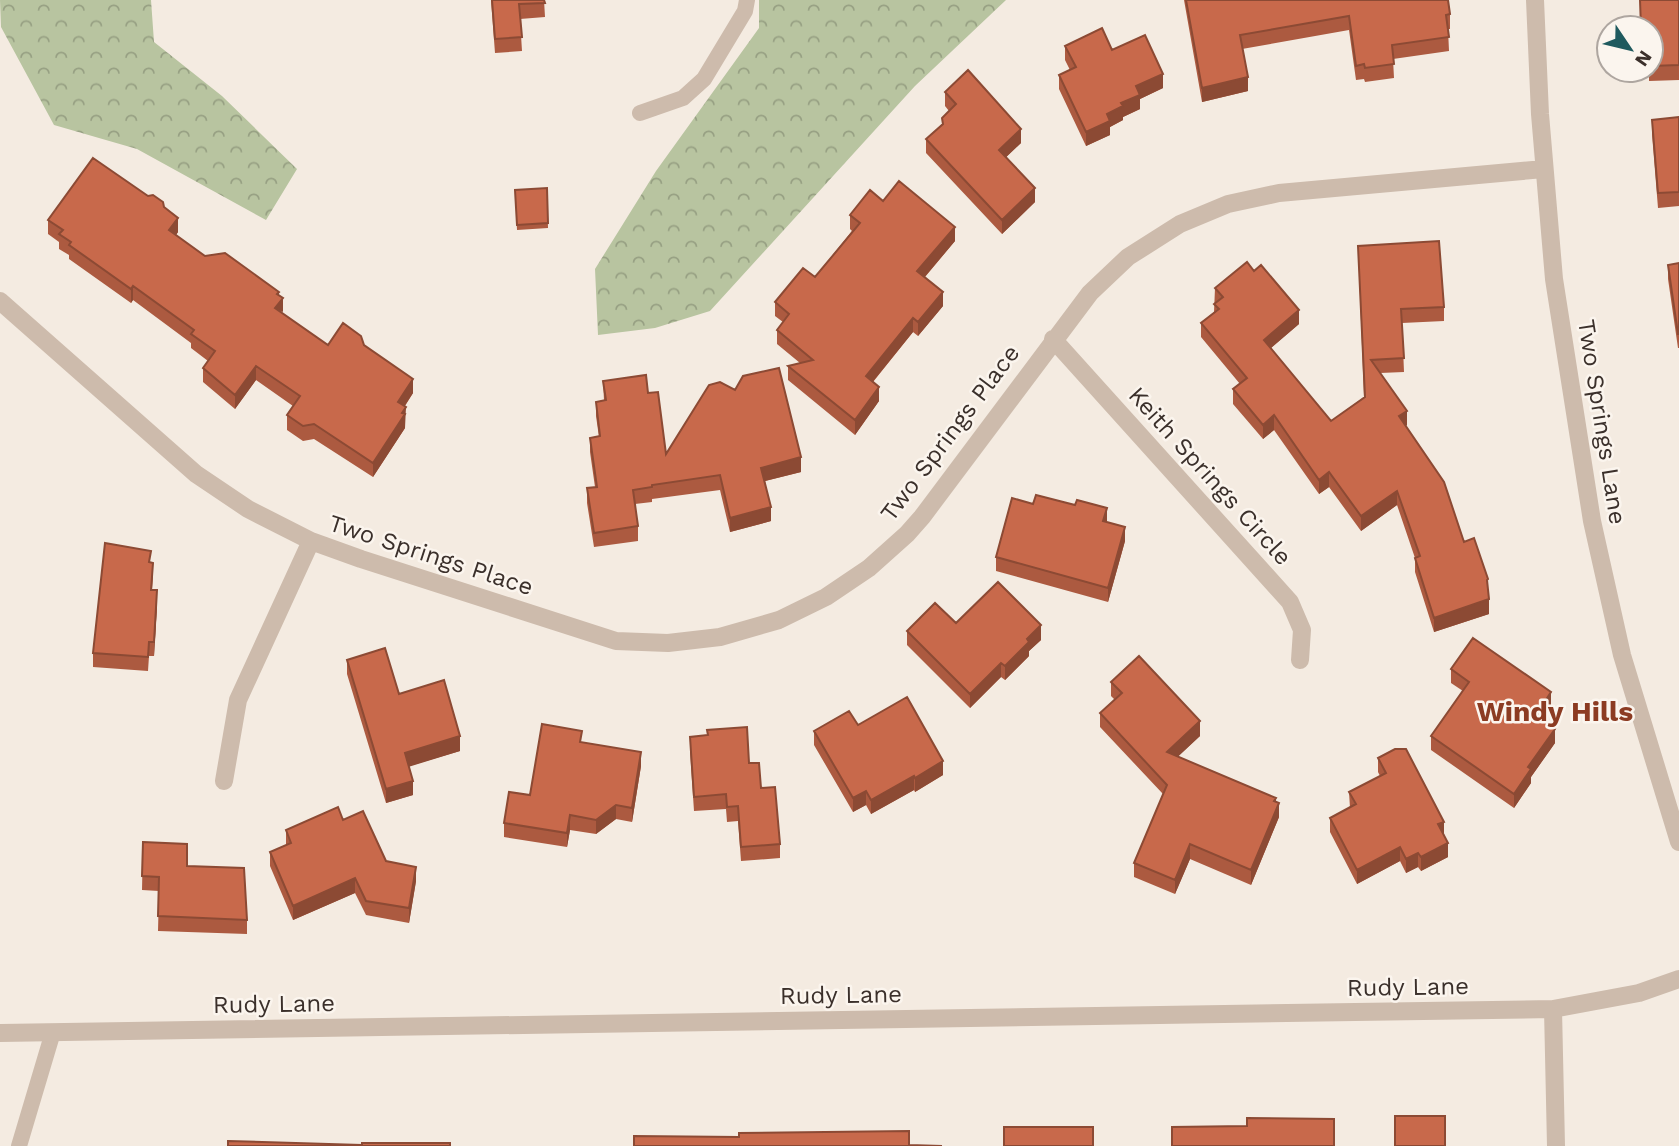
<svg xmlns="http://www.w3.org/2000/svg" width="1679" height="1146" viewBox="0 0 1679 1146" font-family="'Work Sans',sans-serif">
	<defs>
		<pattern id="forest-crowns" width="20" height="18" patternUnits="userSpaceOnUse" patternTransform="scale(1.75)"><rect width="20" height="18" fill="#b8c4a0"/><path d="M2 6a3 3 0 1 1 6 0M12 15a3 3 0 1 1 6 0" fill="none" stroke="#97a083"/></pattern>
	</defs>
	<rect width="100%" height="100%" fill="#f4ebe1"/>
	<path fill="url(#forest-crowns)" d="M0 0H151L154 42 222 96 297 169 266 220 137 149 54 125 1 27Z
		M759 0H1006L915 86 710 311 655 328 598 335 595 269 656 171 759 28Z"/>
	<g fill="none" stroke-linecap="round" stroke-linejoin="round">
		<path stroke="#cdbbac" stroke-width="16" d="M640 113 683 98 704 79 745 11 747 0
			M19 1146 53 1032"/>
		<path stroke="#cdbbac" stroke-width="18" d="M1535 0 1540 114 1554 279 1592 521 1622 655 1679 842
			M0 301 196 474 248 509 311 541 361 559 616 641 668 643 720 637 779 620 826 597 869 568 907 534 922 517 1090 293 1128 257 1180 224 1228 204 1279 193 1544 169
			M1053 339 1290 602 1302 630 1300 660
			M224 781 238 700 311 541
			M1553 1009 1556 1146
			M0 1033 1553 1009 1639 993 1679 979"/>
	</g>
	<path fill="#ac5a40" d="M491 0H544L545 17 520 19 522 51 495 53Z
		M1184 0H1448L1450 14V29H1448L1449 51 1393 59 1394 78 1365 82 1364 79 1356 80 1349 30 1242 49 1248 91 1202 102Z
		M1640 0H1679V80L1649 81V70H1651V28H1641Z
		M1065 46 1112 50 1163 88 1140 99V109L1123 117V120L1110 127V135L1086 146 1059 89V75L1070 70 1065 60Z
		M945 92 1021 143 1006 157 1035 202 1002 234 926 153V139L942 124 949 111 945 106Z
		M1679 117V206L1658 208 1652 134V120Z
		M547 188 548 228 517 230 515 190Z
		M883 201 955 241 925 277 943 306 918 336 913 332 873 382 879 401 855 435 788 380V366L800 363 777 344V330L783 322 775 316V302L815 277 852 231 850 229V215Z
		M164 207 178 232 176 235 205 256 279 296 282 313 328 345H364L413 393 405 406V428L373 477 314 439 303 441 287 430V415L293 406 256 380 235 409 203 382V368L208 361 191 348V343L133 300 131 303 69 259V255L59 249V242L48 234V220Z
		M1358 246 1444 307V321L1402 323 1404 372 1380 373 1407 425 1405 426 1488 594 1489 614 1434 632 1415 572V558L1397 505 1361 531 1329 487 1319 494 1274 430 1263 439 1233 404V389L1240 384 1201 337V323L1214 312 1215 288 1299 324 1271 348 1331 421 1364 397Z
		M1679 263V348H1678L1668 279V265Z
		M603 381 648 393 666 454 801 472 765 481 771 521 730 532 720 490 652 499V502L635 504 638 526V541L594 547 587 503V488L595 487 590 452V438L599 437 596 416V402L604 400Z
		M1033 504 1107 522 1125 541 1108 602 996 571V557Z
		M151 562 153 577 152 590 157 605 154 656H149L148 671 93 667V653Z
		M956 623 1041 640 1029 651V656L1005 680 1001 677 970 708 907 645V631Z
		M347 660 399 694 460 751 409 766 413 795 386 803 347 674Z
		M1451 669 1551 706 1542 720 1555 743 1531 777V783L1514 808 1431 750V736L1463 691 1451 683Z
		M1111 682 1200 736 1177 757 1276 802 1279 817 1251 885 1190 859 1175 894 1134 877V863L1163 794 1100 727V713L1115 700 1111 696Z
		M858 725 943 775 915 792 914 790 871 814 866 805 853 812 814 745V731Z
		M707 730 749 763 761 788 780 844V858L741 861 738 821 727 822 726 809 694 811 690 751V737L707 735Z
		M582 742 641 766 632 822 616 819 596 834 570 830 567 847 504 837V823Z
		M1378 758 1444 834 1448 857 1421 871 1418 867 1406 873 1400 861 1357 884 1330 832V818L1350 808 1349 792 1380 776 1378 772Z
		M343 820 386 861 416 881 409 923 366 915 355 893 293 920 270 866V852L286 845V830Z
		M143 842 187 866 247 920V934L158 931 159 891 142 890Z"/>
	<path fill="#8c4a34" d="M1163 74V88L1140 99V109L1123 117V120L1110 127V135L1086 146V132L1121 103 1136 86Z
		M1248 77V91L1202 102V88Z
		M1021 129V143L999 164V150Z
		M1035 188V202L1002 234V220Z
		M178 218V232L169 245V230Z
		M955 227V241L917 286V271Z
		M133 286V300L131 303V289Z
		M279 292V303L283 298V312L275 308 277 294Z
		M943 292V306L918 336V322Z
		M1299 310V324L1264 354V340Z
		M913 318V332L866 390V376Z
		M256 366V380L235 409V395Z
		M413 379V393L398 416V402Z
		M879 387V401L855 435V420Z
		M406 407 405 428 373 477V463Z
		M1407 411V425L1399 431V416Z
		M1274 415V430L1263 439V425Z
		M801 457V472L761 482V468Z
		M1329 472V487L1319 494V480Z
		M1397 491V505L1361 531V516Z
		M771 507V521L730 532V518Z
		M1107 508V522L1103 521Z
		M1125 527V541L1108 602V588Z
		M157 590V605L154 656V642Z
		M1489 599V614L1434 632V618Z
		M1041 625V640L1029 651V656L1005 680V666L1027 639Z
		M1001 663V677L970 708V694Z
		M1551 692V706L1536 729V715Z
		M1200 721V736L1167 767V752Z
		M1555 729V743L1531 777V783L1514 808V794L1528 767Z
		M460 736V751L405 768V753Z
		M641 752V766L632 822V808Z
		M943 761V775L915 792V778Z
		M914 776V790L871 814V800Z
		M413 781V795L386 803V789Z
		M866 791V805L853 812V798Z
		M1276 798V812L1279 803V817L1251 885V870Z
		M616 805V819L596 834V820Z
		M570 815V830L567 847V833Z
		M1444 822V836L1438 824Z
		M1448 843V857L1421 871V857Z
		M1190 844V859L1175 894V880Z
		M1400 847V861L1357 884V870Z
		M1418 853V867L1406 873V859Z
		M416 867V881L409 923V908Z
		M355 878V893L293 920V906Z"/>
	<path fill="#c8694b" stroke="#8c4a34" stroke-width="2" d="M492 0H544L545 3 519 4 522 37 495 39Z
		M1186 0H1448L1450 14 1446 15 1449 37 1392 45 1394 64 1365 68 1364 64 1356 66 1349 16 1240 35 1248 77 1202 88Z
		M1640 0H1679V65L1651 66V28H1641Z
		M1102 28 1112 50 1145 35 1163 74 1136 86 1140 95 1121 103 1123 106 1107 114 1110 121 1086 132 1059 75 1076 67 1065 46Z
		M968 70 1021 129 999 150 1035 188 1002 220 926 139 943 124 942 118 956 104 945 92Z
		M1679 117V192L1658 193 1652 120Z
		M93 158 148 196 153 195 163 202 164 207 178 218 169 230 205 256 225 253 279 292 277 294 283 298 275 308 328 345 343 323 361 336 364 345 413 379 398 402 406 407 402 413 405 414 373 463 314 424 303 426 287 415 300 396 256 366 235 395 203 368 215 351 191 334 194 330 133 286 131 289 69 245 71 242 59 234 63 230 48 220Z
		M899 181 955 227 917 271 943 292 918 322 913 318 866 376 879 387 855 420 788 366 813 360 777 330 789 314 775 302 803 268 815 277 860 223 850 215 870 190 883 201Z
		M547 188 548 223 517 225 515 190Z
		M1439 241 1444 307 1401 309 1404 358 1371 360 1407 411 1399 416 1444 482 1464 542 1474 538 1488 579 1487 580 1489 599 1434 618 1415 558 1420 556 1397 491 1361 516 1329 472 1319 480 1274 415 1263 425 1233 389 1247 378 1201 323 1219 309 1214 304 1223 297 1215 288 1247 262 1254 271 1261 265 1299 310 1264 340 1331 421 1365 397 1358 246Z
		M1679 263V334H1678L1668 265Z
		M779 368 801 457 761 468 771 507 730 518 720 475 652 485V487L633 490 638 526 594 533 587 488 597 487 590 438 600 436 596 402 606 400 603 381 646 375 648 393 658 392 666 454 709 385 720 382 735 390 743 376Z
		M1036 495 1075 505 1077 500 1107 508 1103 521 1125 527 1108 588 996 557 1012 498 1033 504Z
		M105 543 151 551 149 562 153 563 151 590H157L154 642H149L148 657 93 653Z
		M998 582 1041 625 1027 639 1029 642 1005 666 1001 663 970 694 907 631 935 603 956 623Z
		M1473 638 1551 692 1536 715 1555 729 1528 767 1531 769 1514 794 1431 736 1469 682 1451 669Z
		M385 648 399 694 444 680 460 736 405 753 413 781 386 789 347 660Z
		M1139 656 1200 721 1167 752 1276 798 1274 801 1279 803 1251 870 1190 844 1175 880 1134 863 1167 785 1100 713 1122 693 1111 682Z
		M907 697 943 761 915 778 914 776 871 800 866 791 853 798 814 731 849 711 858 725Z
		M542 724 582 731 580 742 641 752 632 808 616 805 596 820 570 815 567 833 504 823 509 792 530 795Z
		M747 727 749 763H759L761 788 775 787 780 844 741 847 738 806 727 807 726 794 694 797 690 737 708 735 707 730Z
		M1395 749H1406L1444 822 1438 824 1448 843 1421 857 1418 853 1406 859 1400 847 1357 870 1330 818 1356 804 1349 792 1386 773 1378 758Z
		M338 807 343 820 363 811 386 861 416 867 409 908 366 901 355 878 293 906 270 852 291 843 286 830Z
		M143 842 187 844V866L244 868 247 920 158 916 159 877 142 876Z
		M1395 1116H1445V1146H1395Z
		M1247 1118 1334 1119V1146H1172V1127L1247 1126Z
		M1004 1127H1093V1146H1004Z
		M909 1131V1145L942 1146H634V1136L739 1137V1133Z
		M228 1141 362 1145V1143H450V1146H228Z"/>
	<g text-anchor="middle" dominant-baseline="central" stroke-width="5" stroke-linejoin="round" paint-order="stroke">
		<g font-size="24" fill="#3b302b" stroke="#fbf5ee">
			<text transform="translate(1602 422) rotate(81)">Two Springs Lane</text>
			<text transform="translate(950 433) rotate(-53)">Two Springs Place</text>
			<text transform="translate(1210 476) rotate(48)">Keith Springs Circle</text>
			<text transform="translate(431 555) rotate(18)">Two Springs Place</text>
			<text transform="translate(1408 987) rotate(-1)">Rudy Lane</text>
			<text transform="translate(841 995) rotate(-1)">Rudy Lane</text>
			<text transform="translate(274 1004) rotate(-1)">Rudy Lane</text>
		</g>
		<g font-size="28" font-weight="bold" fill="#8c3b22" stroke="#fbf5ee">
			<text x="1555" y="711">Windy Hills</text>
		</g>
	</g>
	<g transform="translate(1630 49) rotate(125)"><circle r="33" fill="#fbf5ee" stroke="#aea6a0" stroke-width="2"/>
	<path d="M0-5L12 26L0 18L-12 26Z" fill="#1f5a5e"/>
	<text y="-10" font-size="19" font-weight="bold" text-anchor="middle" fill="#3b302b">N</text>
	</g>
</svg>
